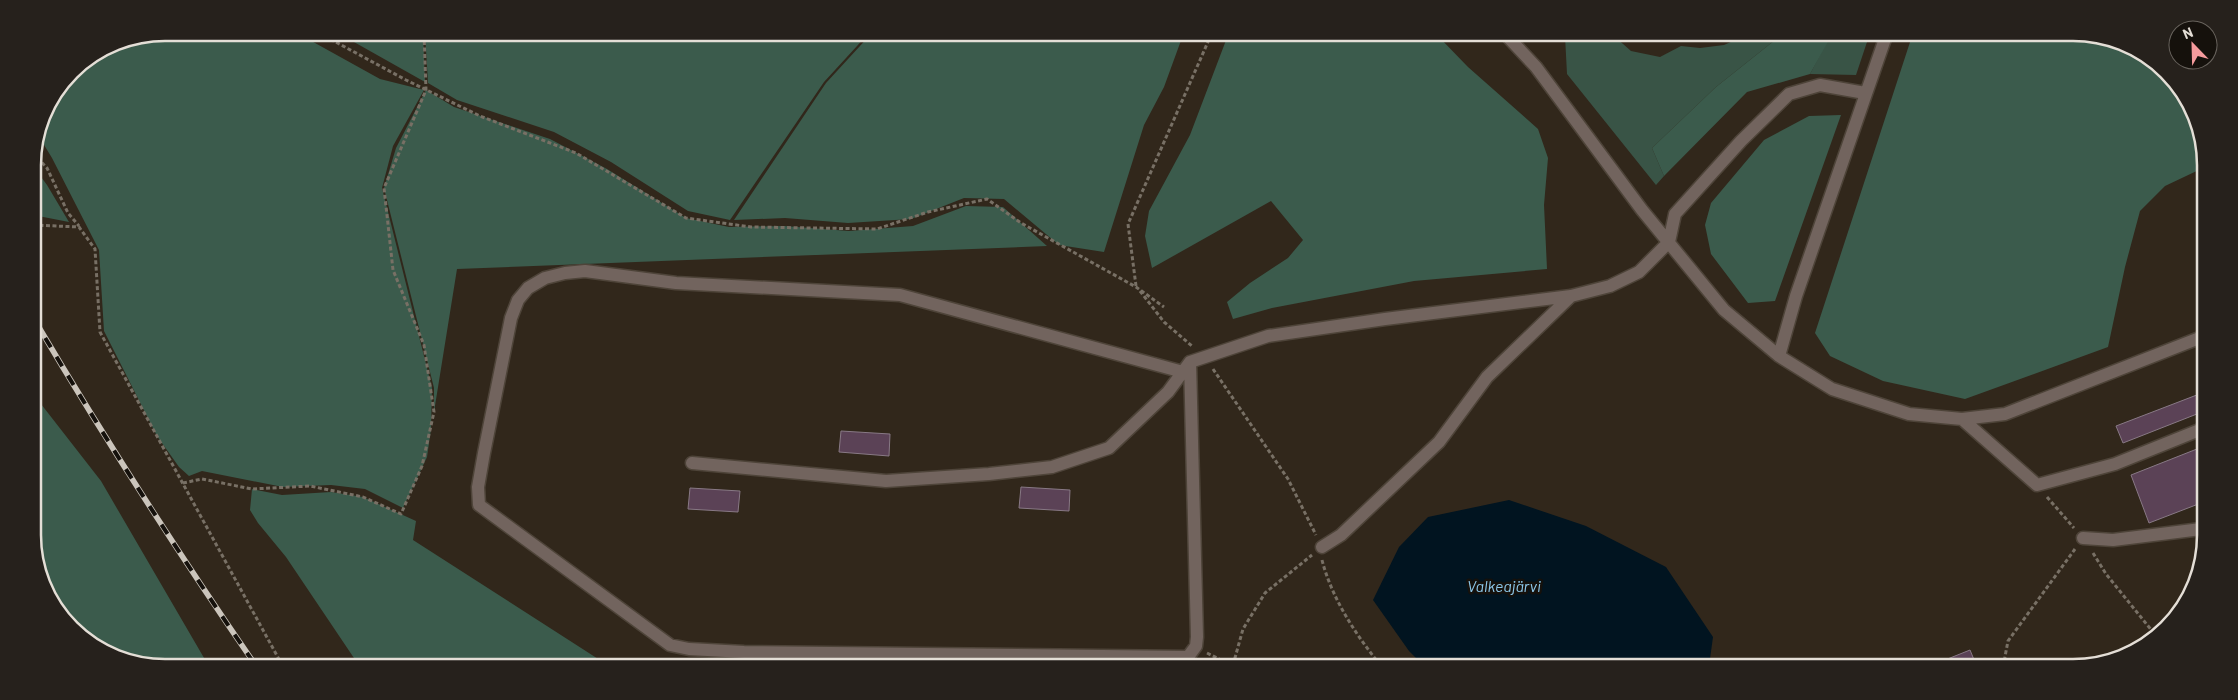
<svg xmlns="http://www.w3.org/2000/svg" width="2238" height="700" viewBox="0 0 2238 700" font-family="Barlow,sans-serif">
	<rect width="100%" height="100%" fill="#31271b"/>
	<path fill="#395446" d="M1565 36H1614L1631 51 1660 57 1681 46 1700 48 1724 45 1744 36H1780L1716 87 1652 148 1664 176 1656 185 1567 74Z
		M1811 36H1869L1856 75 1810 74 1828 40Z"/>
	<path fill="#3b5b4c" d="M165 33H297L380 79 424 90 393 146 382 188 432 388 431 429 427 457 403 508 365 489 331 485 283 487 202 471 189 476 179 467 157 436 104 331 99 250 52 158 38 135 43 114 71 71 114 42Z
		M338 33H423L425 82Z
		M425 33 868 34 824 82 730 220 688 211 611 162 554 132 457 100 428 83Z
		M871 34 1183 35 1164 87 1144 125 1104 252 1059 245 1004 199 964 198 911 219 848 223 785 218 734 220 826 83Z
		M1228 35H1437L1468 67 1538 129 1548 158 1544 205 1547 269 1414 281 1272 308 1233 319 1227 302 1250 283 1288 258 1303 240 1271 201 1152 268 1145 236 1149 211 1190 135Z
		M1780 36H1811L1829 40 1810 74 1747 92 1664 176 1652 148 1716 87Z
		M1912 36 2107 37 2172 77 2203 139V168L2165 186 2140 211 2125 267 2108 347 1965 399 1883 381 1830 356 1815 333Z
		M426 90 454 107 550 139 607 169 686 218 729 227 784 226 849 231 913 226 966 206 1003 207 1047 246 457 269 434 412V388L384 188 396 148Z
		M1841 115 1775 301 1748 303 1711 254 1705 225 1711 203 1764 140 1809 116Z
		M33 166 47 185 69 222 33 215Z
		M34 395 101 481 207 663H131L66 623 35 561Z
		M252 489 282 495 331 492 363 497 416 521 413 540 606 664H358L286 557 258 523 250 510Z"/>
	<path fill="#011420" d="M1509 500 1586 526 1666 567 1713 637 1709 666H1424L1409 651 1373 600 1399 547 1428 517Z"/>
	<path fill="#5b4256" stroke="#887985" d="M2202 393V412L2123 443 2116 426Z
		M841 431 890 434 889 456 839 452Z
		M2202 447 2201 503 2149 523 2131 475Z
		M1021 487 1070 490 1069 511 1019 508Z
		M690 488 740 491 738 512 688 509Z
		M1970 650 1977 667H1947L1945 660Z"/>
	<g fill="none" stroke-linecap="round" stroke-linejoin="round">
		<g stroke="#4e4439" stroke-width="15">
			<path id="minor" d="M1507 36 1536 67 1642 210 1724 310 1779 356 1832 389 1909 414 1962 419 2005 414 2202 337
				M1779 356 1796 296 1886 36
				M1183 372 900 295 676 283 585 271 565 273 545 278 528 288 518 300 511 318 484 453 478 487 479 505 670 645 689 649 744 652 1188 657 1196 646 1197 637 1190 362
				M1962 419 2037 485 2115 464 2202 429
				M692 463 886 481 989 474 1052 467 1109 448 1168 392 1190 362 1268 336 1385 319 1571 296 1610 286 1639 272 1669 242 1675 214 1741 141 1789 94 1820 85 1865 93
				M2083 538 2113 540 2201 529
				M1322 547 1341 535 1439 442 1487 377 1571 296"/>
		</g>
		<path stroke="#787065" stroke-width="3" stroke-dasharray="4 2.5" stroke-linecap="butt" d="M319 33 406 80 480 116 576 153 686 218 751 227 877 229 928 212 987 199 1021 223 1136 287 1164 307
			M33 153 47 168 68 213 79 226
			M33 225 79 227 95 249 100 332 281 663
			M1136 286 1128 224 1211 35
			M1140 291 1164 322 1192 346
			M1213 369 1288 479 1316 535
			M183 483 202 479 252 489 310 486 363 497 401 514 422 466 434 412 424 345 393 270 384 188 426 90 424 33
			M2047 497 2074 528
			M2093 553 2106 574 2157 637
			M1322 560C1332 599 1356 635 1381 666
			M1207 653 1231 665
			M1233 665 1243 629 1265 593 1312 555
			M2003 667 2008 641 2075 549"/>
		<use href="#minor" stroke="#72645e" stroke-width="12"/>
		<g stroke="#cbc5bc" stroke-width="5.5">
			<path id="rail" d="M34 319C103 436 177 551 254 663"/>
		</g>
		<use href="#rail" stroke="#15110c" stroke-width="4" stroke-dasharray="11" stroke-linecap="butt"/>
	</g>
	<g text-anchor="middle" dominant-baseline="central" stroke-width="5" stroke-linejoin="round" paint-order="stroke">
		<g font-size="16" font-style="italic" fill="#8dc7e9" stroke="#15110c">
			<text x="1504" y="585">Valkeajärvi</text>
		</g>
	</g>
	<path d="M0 0H2238V700H0ZM165 41H2073A124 124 0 0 1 2197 165V535A124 124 0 0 1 2073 659H165A124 124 0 0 1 41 535V165A124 124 0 0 1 165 41Z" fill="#26211c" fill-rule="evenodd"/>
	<path fill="none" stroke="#e4ded6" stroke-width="2.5" d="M165 41H2073A124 124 0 0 1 2197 165V535A124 124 0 0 1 2073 659H165A124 124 0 0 1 41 535V165A124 124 0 0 1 165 41Z"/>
	<g transform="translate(2193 45) rotate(337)"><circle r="24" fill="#15110c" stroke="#68635d"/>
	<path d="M0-4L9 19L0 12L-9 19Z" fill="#f59b9d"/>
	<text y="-8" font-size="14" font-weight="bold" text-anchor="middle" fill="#e4ded6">N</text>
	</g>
</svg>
